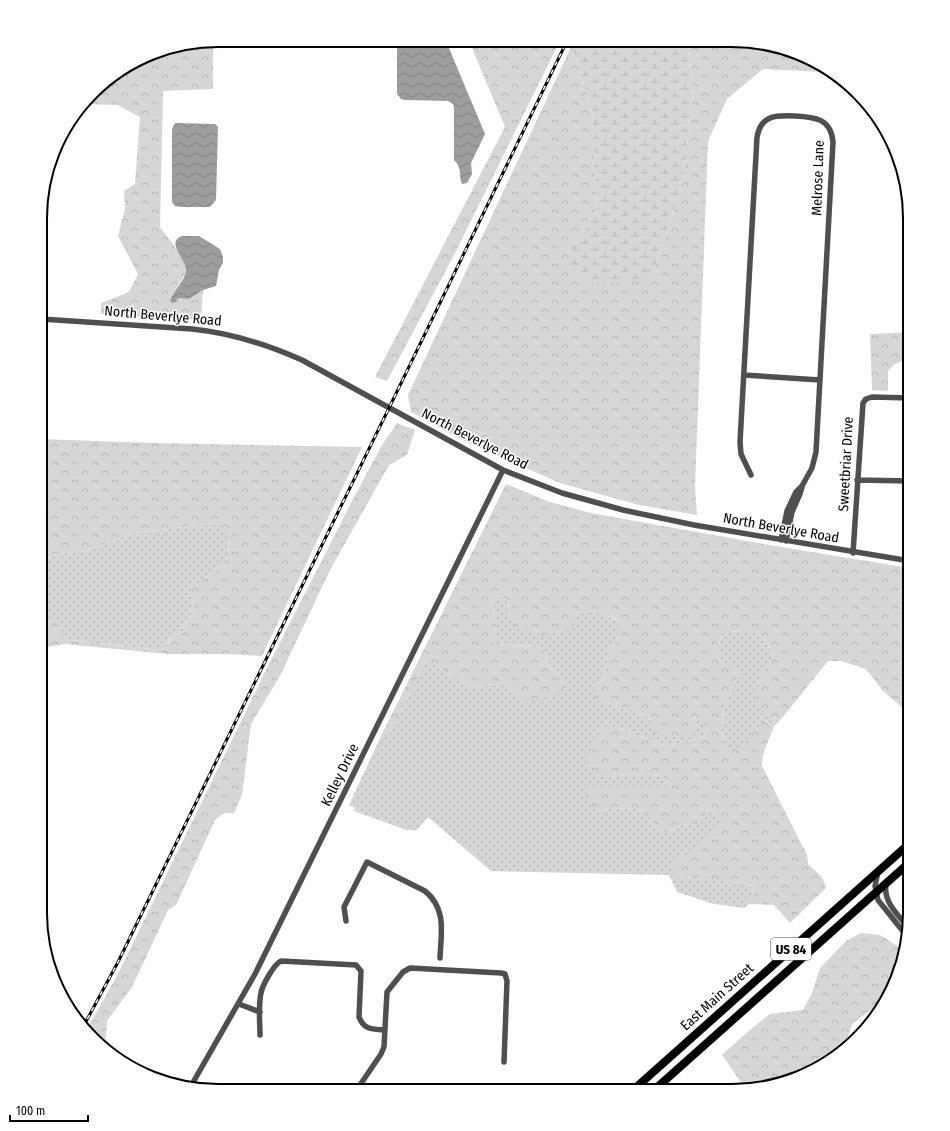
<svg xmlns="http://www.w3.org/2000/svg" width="950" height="1131" viewBox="0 0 950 1131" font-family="'Fira Sans Condensed',sans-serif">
	<defs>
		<pattern id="grass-dots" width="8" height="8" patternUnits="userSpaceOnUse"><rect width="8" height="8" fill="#d6d6d6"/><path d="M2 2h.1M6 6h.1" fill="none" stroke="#b6b6b6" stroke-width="1.8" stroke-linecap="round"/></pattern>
		<pattern id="forest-crowns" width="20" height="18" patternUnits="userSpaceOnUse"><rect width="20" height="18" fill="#d6d6d6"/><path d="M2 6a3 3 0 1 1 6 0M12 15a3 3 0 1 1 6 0" fill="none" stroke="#b6b6b6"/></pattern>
		<pattern id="wetland-marsh" width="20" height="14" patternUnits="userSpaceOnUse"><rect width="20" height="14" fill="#d6d6d6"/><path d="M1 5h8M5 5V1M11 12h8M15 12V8" fill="none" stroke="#b6b6b6"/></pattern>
		<pattern id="water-waves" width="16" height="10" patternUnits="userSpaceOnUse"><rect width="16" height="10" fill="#9d9d9d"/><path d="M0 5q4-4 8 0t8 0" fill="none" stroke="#858585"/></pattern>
	</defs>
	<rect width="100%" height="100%" fill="#fff"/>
	<path fill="url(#grass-dots)" d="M217 523 225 526 229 534 228 556 220 567 192 588 191 593 194 607 182 632 171 637 166 647 161 650 71 640 63 634 55 620 41 624C41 604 37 571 51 555L85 551 135 533Z
		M497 595 509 601 508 612 543 635 560 632 575 613 597 611 618 621V639L609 651 604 678 595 686V699L632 710 651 719 694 727 696 716 707 727 704 737 666 746 618 728 606 726 603 777 646 774 660 776 671 783 672 789H589L596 811C608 810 633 805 644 812 651 816 654 824 657 831L668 832C679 824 682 824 696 825L703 818 709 809 719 814V827L675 876 744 883 753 887C755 895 751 903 744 908L714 904 677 892 669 875 491 871 428 817 417 830H407L398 827 354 811 355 808 349 805 382 734 388 736 427 658 436 666 471 688 482 685 504 684 515 694 562 677 547 665 546 652 537 646 509 645 493 642 495 615 491 603Z
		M743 630 760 635 772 651 770 667 760 676 772 719 782 718 774 726 766 721 754 730 742 748 727 747 721 732 725 704 739 673 720 661 717 648 724 633Z"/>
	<path fill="url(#forest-crowns)" d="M213 41V89L163 91 160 227 175 247 184 262 186 269 185 274 172 295 177 299 180 297 189 299 203 290 201 320 101 314V303L129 292 138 274 118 236 125 209 124 191 135 184 140 117 117 105 84 104 101 84 161 50Z
		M470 41H559L555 51 455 253 387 381 375 377 505 127 474 53Z
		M688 41 755 42 831 70 886 129 897 156 854 95 822 72 763 69 727 99 708 141 695 487 697 515 639 505 560 483 460 439 411 412 408 395 572 45 592 110 597 209 565 262 651 280 683 182 693 90Z
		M910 332V358L895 364 888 371V391L872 390 870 334Z
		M397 423 415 430 407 455 389 465 330 570 280 676 251 724 242 795 234 813H224L215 820 176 905 168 910 132 987 107 1021 105 1049 92 1039 86 1031 118 974 266 670 351 503 382 445Z
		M41 439 151 443 362 447 262 656 228 654H168L65 644 41 648V624L55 620 63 634 71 640 161 650 166 647 171 637 182 632 194 607 191 593 192 588 220 567 228 556 229 534 225 526 217 523 135 533 85 551 51 555 48 559 41 580Z
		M506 484 550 502 591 513 775 546 910 568V714L883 691 866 669 841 661H828L782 718 772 719 762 715 756 697 760 676 770 667 772 651 760 635 743 630 724 633 717 647 720 661 739 673 725 704 721 732 727 747H742L754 730 765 721 774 726C769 741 762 751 762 766L807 855 808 864 822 877 826 888 790 923 774 905 748 904 754 893 753 886 744 883 675 876 670 871 674 864 719 827V814L709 809 703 818 696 825C682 824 679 824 668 832L657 831C654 824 651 816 644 812 633 805 608 810 596 811L586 797 589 789H672L671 783 660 776 646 774 603 777 588 772V758L597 734 606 726 618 728 666 746 704 737 707 728 696 717 694 727 689 735H668L652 732 651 719 632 710 595 699V686L604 678 609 651 618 639 617 620 597 611 575 613 574 626 560 632 543 636 512 624 508 612 509 601 497 595 491 603C495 617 499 628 493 642L509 645 537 646 546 652 547 665 562 677 566 687 555 696 527 702 515 694 504 684 482 685 471 688 436 666 427 658 388 737 382 734Z
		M861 933 880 935 902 949 893 980 885 999 852 1024 845 1048 821 1067 758 1086 741 1082 722 1055 751 1029 770 1014 803 1010 812 993 820 968 846 941Z"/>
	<path fill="url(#wetland-marsh)" d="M574 41H688L693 90 683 182 651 280 594 284 565 262 597 209 592 110 572 45Z"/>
	<path fill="url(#water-waves)" d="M397 41H446L485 134 471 163 472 174 467 183 462 184C458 174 463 169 454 160V108L453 104 448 101 404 100 401 99 397 94Z
		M175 123 215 124 218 127 216 200 210 207H181L175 206 172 202V129Z
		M182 236H199L220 249 223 257V263L219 270 216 286 203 290 189 299 180 298 177 299 176 302 173 303 170 301C173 290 186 280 186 270 186 259 165 242 182 236Z"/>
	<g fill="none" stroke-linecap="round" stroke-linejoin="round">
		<g stroke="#dbdbdb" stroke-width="9">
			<path id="highway" d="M632 1091 910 843
				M653 1091 910 862"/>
		</g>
		<path stroke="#4f4f4f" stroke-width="5.5" d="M41 319 192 329C231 333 266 344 302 360L503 470 562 493 623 510 694 525 910 561
			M744 375 820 380
			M751 475 741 454 740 442 757 137C761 115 776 115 795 116 814 117 831 118 833 142L816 452 812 468 802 486 796 492 787 511 781 540
			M857 480 910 481
			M786 541 792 512 800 494 802 487
			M853 553 863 403 866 399 872 397 910 398
			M878 872 875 886 878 900 906 935
			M886 884C883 902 898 915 909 928
			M346 921 344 907 367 862 425 891C447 909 441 933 440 958
			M239 1004 260 1012
			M260 1035C260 1023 258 1006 261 993 262 986 274 964 281 961L356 965 361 971 359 1017C364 1030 372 1029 385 1030
			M191 1086 255 974 503 470
			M358 1088 381 1054 384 1047 387 992 403 972 410 968 501 973 505 974 507 981 504 1062
			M354 1091 366 1086 400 1090"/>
		<use href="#highway" stroke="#000" stroke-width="8"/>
		<g stroke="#000" stroke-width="3">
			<path id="rail" d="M83 1027 118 962 389 408 567 41"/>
		</g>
		<use href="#rail" stroke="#fff" stroke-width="1.5" stroke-dasharray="4.5" stroke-linecap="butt"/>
	</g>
	<g text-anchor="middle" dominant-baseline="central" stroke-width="3" stroke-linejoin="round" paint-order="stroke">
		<rect fill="#fff" stroke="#4c4c4c" stroke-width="1" x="771" y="938" width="40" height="22" rx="3"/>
		<g font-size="13" font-weight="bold" fill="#000">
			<text x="791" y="949">US 84</text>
		</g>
		<g font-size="14" fill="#000" stroke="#fff">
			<text transform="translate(818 178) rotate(-88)">Melrose Lane</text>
			<text transform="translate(163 316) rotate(5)">North Beverlye Road</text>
			<text transform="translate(475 439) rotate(27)">North Beverlye Road</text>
			<text transform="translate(846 464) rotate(-87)">Sweetbriar Drive</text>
			<text transform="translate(781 528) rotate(10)">North Beverlye Road</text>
			<text transform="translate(340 775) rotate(-64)">Kelley Drive</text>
			<text transform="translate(717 997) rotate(-42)">East Main Street</text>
		</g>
	</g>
	<path d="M0 0H950V1131H0ZM218 47H732A171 171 0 0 1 903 218V913A171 171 0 0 1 732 1084H218A171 171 0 0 1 47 913V218A171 171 0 0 1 218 47Z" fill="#fff" fill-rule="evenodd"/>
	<path fill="none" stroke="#000" stroke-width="2" d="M218 47H732A171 171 0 0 1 903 218V913A171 171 0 0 1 732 1084H218A171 171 0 0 1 47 913V218A171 171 0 0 1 218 47Z"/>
	<path d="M10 1115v6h78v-6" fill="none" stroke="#000000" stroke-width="2"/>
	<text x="16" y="1115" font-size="12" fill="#000000" stroke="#ffffff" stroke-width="3" paint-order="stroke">100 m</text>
</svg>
